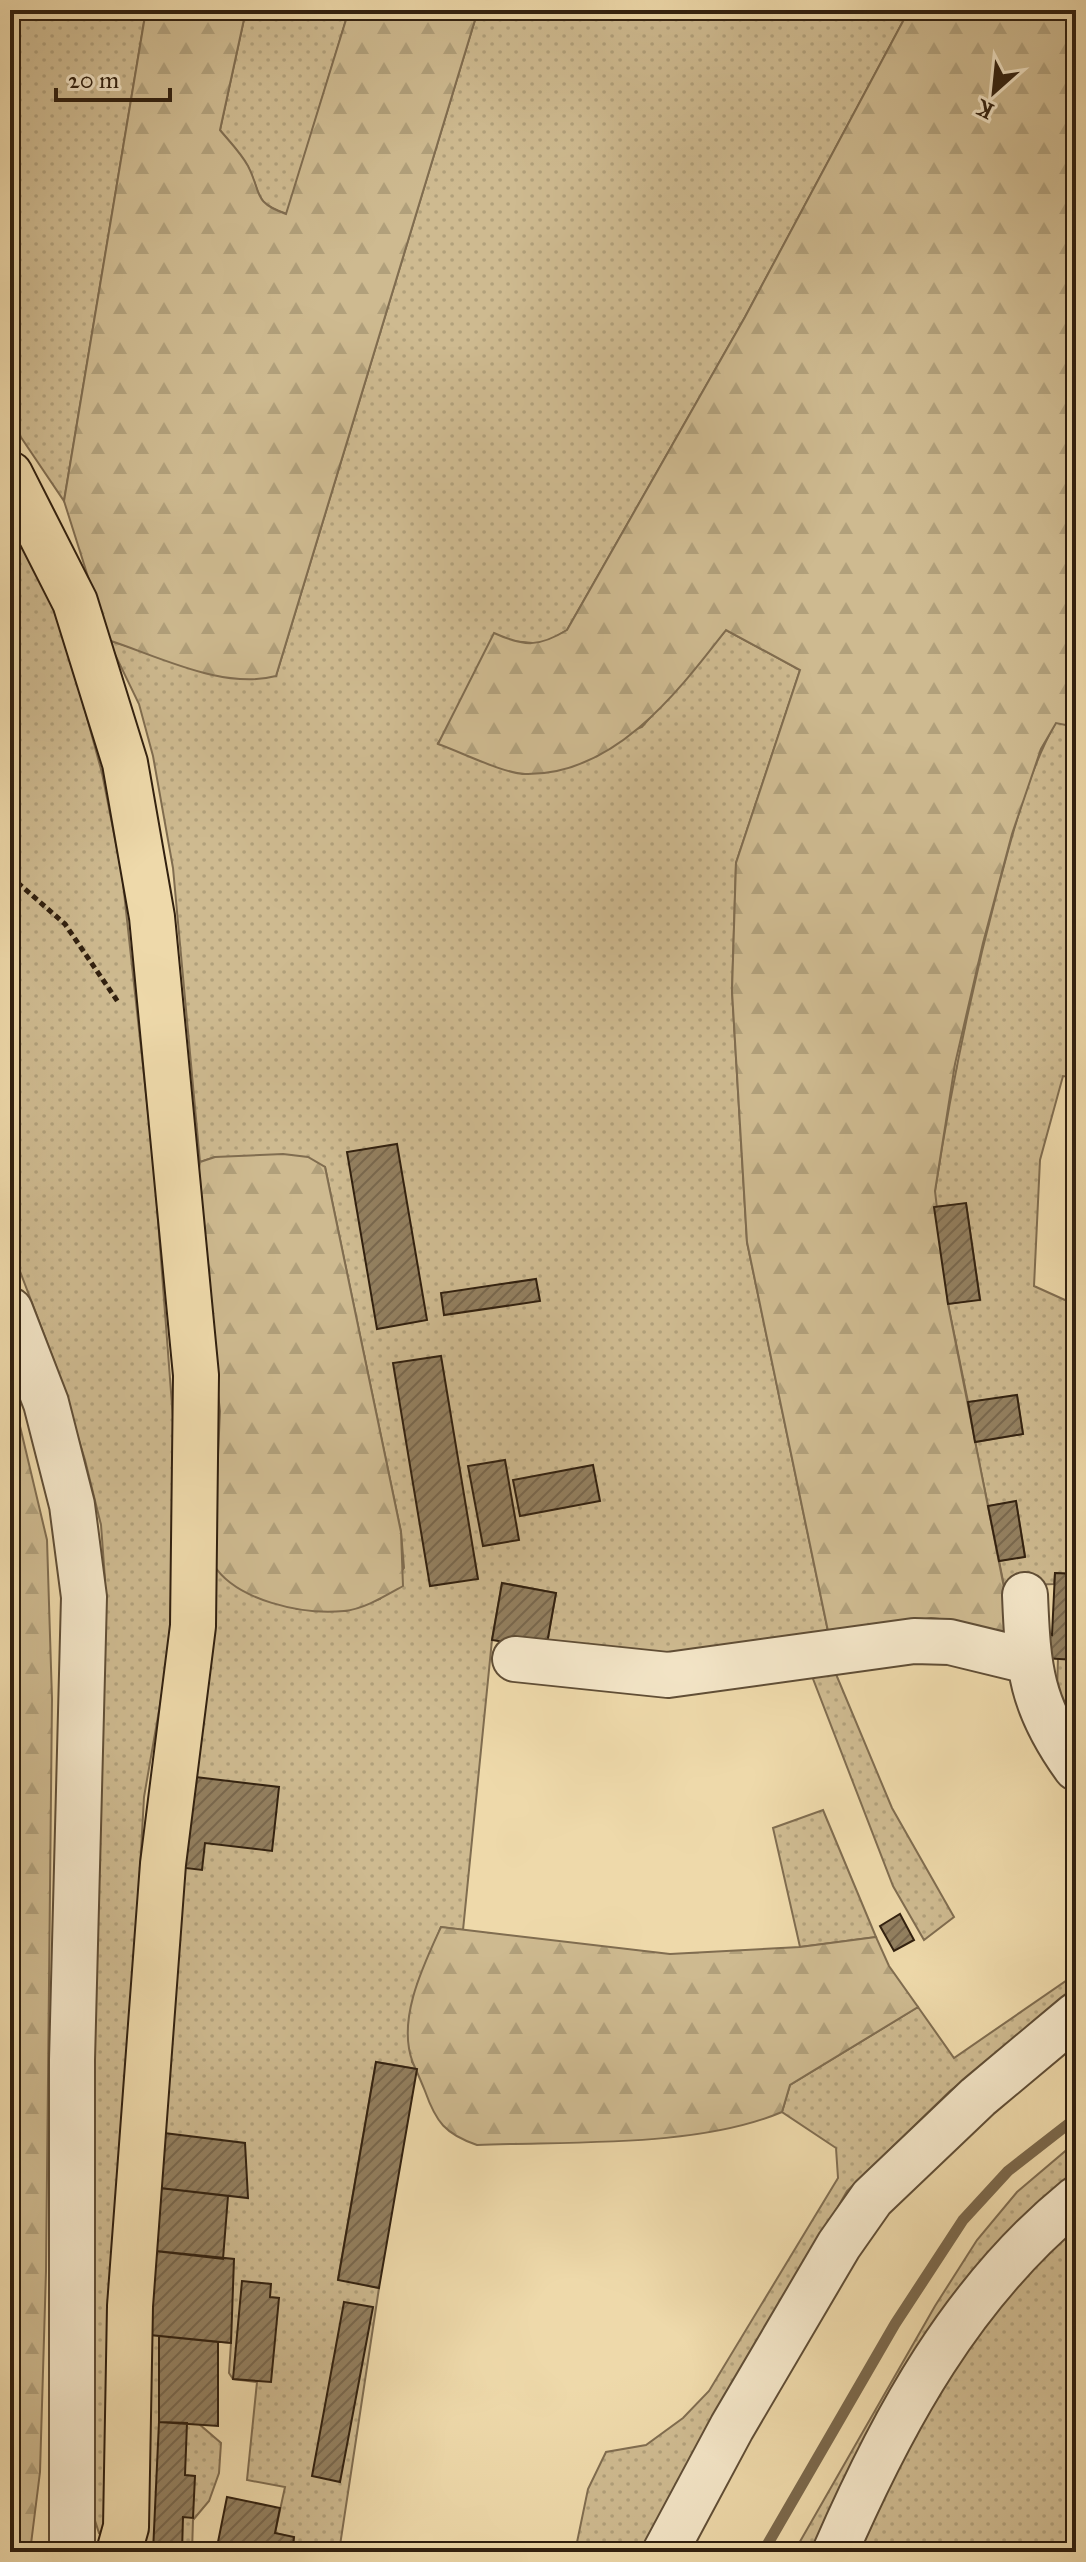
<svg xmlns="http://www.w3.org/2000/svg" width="1086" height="2562" viewBox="0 0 1086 2562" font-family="'IM FELL Great Primer',serif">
	<defs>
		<pattern id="grass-dots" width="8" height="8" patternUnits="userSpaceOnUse" patternTransform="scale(2)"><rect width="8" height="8" fill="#ceba90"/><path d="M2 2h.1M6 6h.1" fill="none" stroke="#b1a07b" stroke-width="1.8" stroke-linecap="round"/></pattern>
		<pattern id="forest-firs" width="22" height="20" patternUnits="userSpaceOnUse" patternTransform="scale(2)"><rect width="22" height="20" fill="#ceba90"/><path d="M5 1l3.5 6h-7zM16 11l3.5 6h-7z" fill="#b1a07b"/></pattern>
		<pattern id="building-hatch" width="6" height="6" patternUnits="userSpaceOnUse" patternTransform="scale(2)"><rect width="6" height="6" fill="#938060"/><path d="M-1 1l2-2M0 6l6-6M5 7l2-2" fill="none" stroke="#79684e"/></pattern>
	</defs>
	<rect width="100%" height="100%" fill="#eed9aa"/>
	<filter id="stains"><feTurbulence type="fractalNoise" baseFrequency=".0025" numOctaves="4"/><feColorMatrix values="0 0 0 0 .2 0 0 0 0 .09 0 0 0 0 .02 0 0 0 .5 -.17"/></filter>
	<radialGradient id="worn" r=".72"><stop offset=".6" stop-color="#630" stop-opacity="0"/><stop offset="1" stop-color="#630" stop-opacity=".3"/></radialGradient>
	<path fill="url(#grass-dots)" stroke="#806d50" stroke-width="2" d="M10 10H146L64 501 10 421Z
		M246 10H349L287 214C252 202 262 194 248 167 241 154 228 141 220 130Z
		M478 10H909L745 317 567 630 543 644 512 641 438 743 523 774 642 727 726 630 800 670 736 863 732 991 747 1242 829 1636 664 1664 546 1649 556 1593 502 1583 492 1640 463 1930 441 1927 417 1985 412 2062 417 2069 376 2062 338 2279 379 2288 339 2552H292L294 2538 275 2533 285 2487 247 2480 257 2382 233 2379 229 2373 231 2343 160 2336 159 2421 199 2424 221 2443 219 2473 209 2501 193 2520 192 2552H144L146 2384 175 1886 213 1564 297 1609 346 1611 380 1599 404 1568 401 1532 325 1167 215 1157 200 1162 173 868 153 756 139 704 108 640 221 676H276Z
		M10 510 64 633 102 773 122 874 154 1167 176 1458 169 1653 144 1797 125 2139 109 2518 104 2532 99 2533 89 2502 96 1919 105 1579 101 1525 85 1460 56 1366 10 1245Z
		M1056 722 1076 727V1078L1063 1076 1040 1160 1034 1286 1076 1305V1574L1055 1573 1054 1584 1004 1586 999 1561 1025 1556 1016 1502 988 1506 975 1442 1023 1434 1017 1396 968 1402 948 1304 980 1299 966 1204 934 1207 935 1191C951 1087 972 986 999 884 1014 829 1028 772 1056 722Z
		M1058 1658 1076 1660V1744L1057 1692Z
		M833 1667 892 1808 954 1917 924 1940 893 1886 810 1671Z
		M823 1810 876 1937 800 1947 773 1828Z
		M1076 1974V1994L950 2091 847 2191 640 2552H575L588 2489 606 2452 646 2445 683 2418 709 2391 838 2178 836 2148 782 2112 790 2085 918 2007 954 2058Z
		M1076 2142V2552H794L935 2306 977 2240 1017 2192Z"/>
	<path fill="url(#forest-firs)" stroke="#806d50" stroke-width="2" d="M146 10H246L220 130C229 141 241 153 248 166 262 193 252 202 286 214L349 10H478L276 676C223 690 158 656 108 640L64 501Z
		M909 10H1076V727L1056 723 1041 749 1012 834 983 943 955 1064 935 1191 948 1304 1010 1618 1007 1635 998 1640 957 1621 931 1618 829 1636 747 1242 732 991 736 863 800 670 726 630C677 693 614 776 525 774 502 773 461 752 438 744L494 633C525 647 539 647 567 630L745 317Z
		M283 1154 308 1157 325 1167 401 1532 403 1586C385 1596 364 1609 344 1611 303 1615 236 1601 213 1564L220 1411 195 1194 200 1162 215 1157Z
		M10 1384 47 1540 52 1699 46 2271 40 2472 30 2552H10Z
		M441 1927 670 1954 800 1947 876 1937 889 1966 918 2007 790 2085 782 2112C697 2148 570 2141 477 2145 445 2134 436 2122 425 2091 421 2081 417 2072 413 2063 396 2020 424 1964 441 1927Z"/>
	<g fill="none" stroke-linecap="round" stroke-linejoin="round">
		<path stroke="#7c694c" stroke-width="11" d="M763 2552 895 2324 963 2220 1008 2171 1076 2118"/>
	</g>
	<path fill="url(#building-hatch)" stroke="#31200f" stroke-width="2" d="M397 1144 427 1320 377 1329 347 1152Z
		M966 1203 980 1300 948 1304 934 1207Z
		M536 1279 540 1301 444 1315 441 1293Z
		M441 1356 478 1579 430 1586 393 1363Z
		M1017 1395 1023 1434 975 1442 968 1402Z
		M505 1460 519 1540 483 1546 468 1466Z
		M593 1465 600 1501 520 1516 513 1480Z
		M1016 1501 1025 1557 999 1561 988 1506Z
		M1055 1573 1076 1574V1660L1043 1658 1044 1634 1052 1635Z
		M502 1583 556 1593 546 1649 492 1640Z
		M187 1776 279 1787 272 1851 205 1843 202 1870 177 1867Z
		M900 1914 914 1940 894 1951 880 1926Z
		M376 2062 417 2069 379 2288 338 2280Z
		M164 2133 245 2143 248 2198 160 2188Z
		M160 2188 228 2196 223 2259 156 2251Z
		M156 2251 234 2259 231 2343 150 2335Z
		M242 2281 271 2284 270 2297 279 2298 271 2382 233 2379Z
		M344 2302 373 2307 340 2482 312 2476Z
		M159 2336 218 2342V2426L159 2422Z
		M159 2422 187 2423 185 2475 195 2476 193 2518 183 2517 182 2552H153Z
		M227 2497 280 2508 275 2533 294 2537 292 2552H216Z"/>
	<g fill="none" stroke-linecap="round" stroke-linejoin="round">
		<g stroke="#604e36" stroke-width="48">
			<path id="minor" d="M10 1310 46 1403 72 1505 84 1597 72 2060V2552
				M1025 1595C1028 1669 1031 1706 1076 1768
				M515 1659 668 1675 914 1641 950 1642 1028 1661
				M665 2552 732 2427 839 2245 872 2198 978 2097 1076 2015
				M835 2552C893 2419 962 2292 1076 2199"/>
		</g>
		<g stroke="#31200f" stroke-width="48">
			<path id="major" d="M10 474 75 602 125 763 152 917 196 1375 193 1626 163 1864 130 2306 126 2527 119 2552"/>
		</g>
		<path stroke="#31200f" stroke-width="5" stroke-dasharray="6 4" stroke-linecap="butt" d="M10 876 65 924 118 1002"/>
		<use href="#minor" stroke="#f4e6c8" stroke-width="44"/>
		<use href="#major" stroke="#eed9aa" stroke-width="44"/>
	</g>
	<rect width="1086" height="2562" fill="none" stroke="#eed9aa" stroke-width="40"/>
	<rect x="12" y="12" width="1062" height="2538" fill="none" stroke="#31200f" stroke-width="4"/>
	<rect x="20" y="20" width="1046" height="2522" fill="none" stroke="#31200f" stroke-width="2"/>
	<g transform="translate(994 92) rotate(207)" stroke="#f4e6c8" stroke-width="6" paint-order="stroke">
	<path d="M0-6L14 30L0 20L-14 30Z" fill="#31200f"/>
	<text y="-12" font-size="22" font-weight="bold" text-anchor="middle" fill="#31200f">K</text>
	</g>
	<path d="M56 88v12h114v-12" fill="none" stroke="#31200f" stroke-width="4"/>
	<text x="68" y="88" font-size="24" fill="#31200f" stroke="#f4e6c8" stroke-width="6" paint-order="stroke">20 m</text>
	<rect width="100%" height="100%" filter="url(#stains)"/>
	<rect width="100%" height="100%" fill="url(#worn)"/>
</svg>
